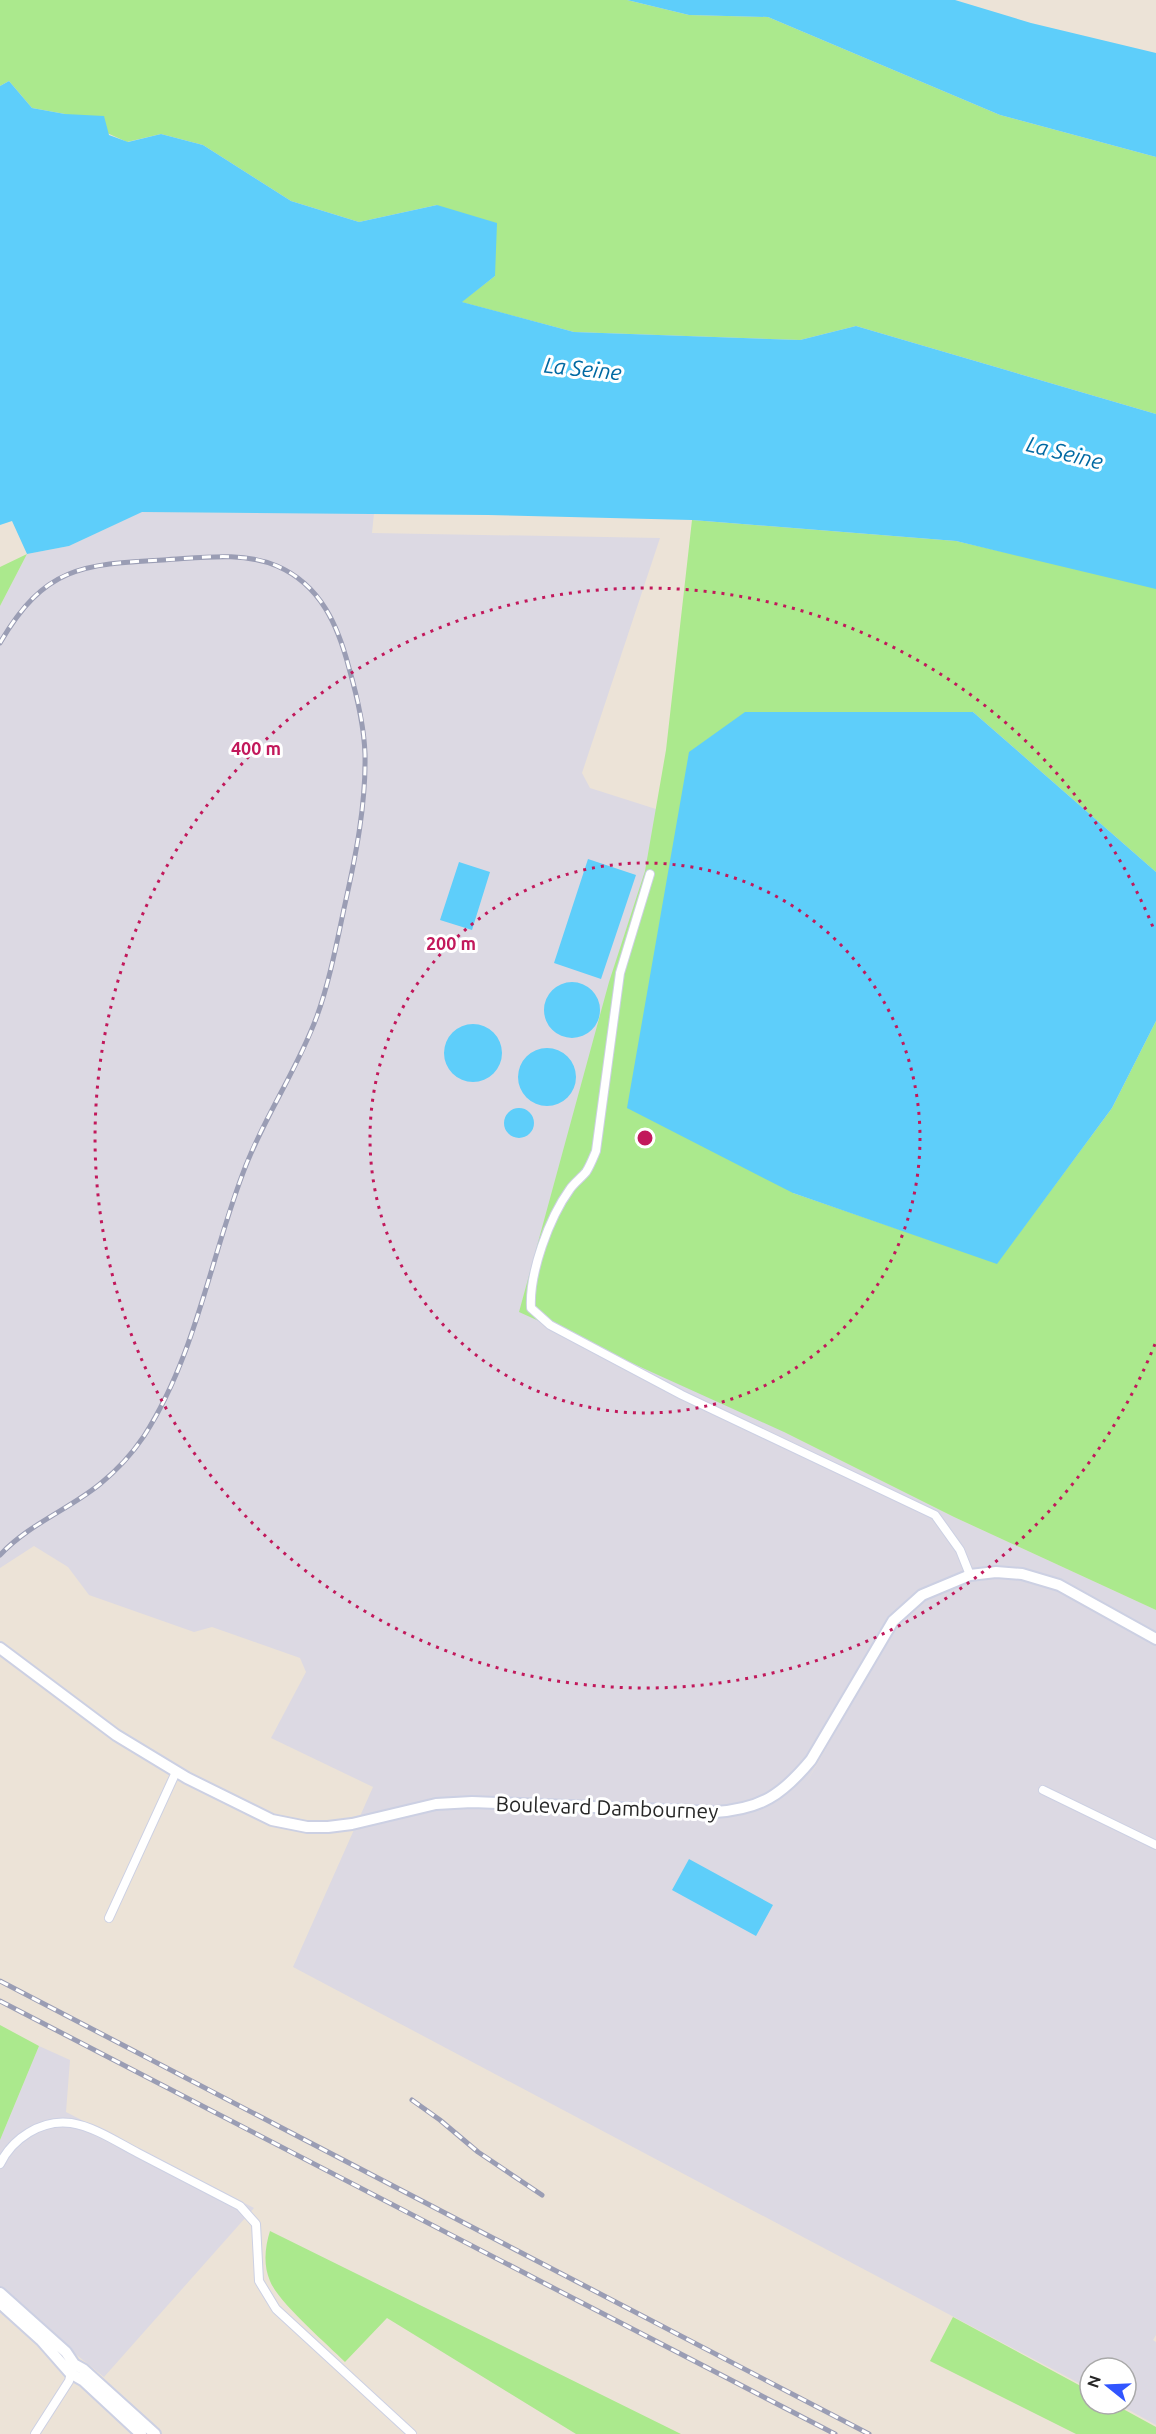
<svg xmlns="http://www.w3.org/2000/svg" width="1156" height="2434" viewBox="0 0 1156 2434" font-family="Ubuntu,sans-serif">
	<rect width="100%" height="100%" fill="#ece3d7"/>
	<path fill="#dcd9e3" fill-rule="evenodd" d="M141 512 374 513 372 533 660 538 582 773 590 788 659 810 582 1167 784 1432 954 1517 1156 1610V2335L1153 2340 1156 2342V2425L1118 2404H1126V2368H1090V2389L293 1967 373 1787 271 1738 306 1672 300 1658 212 1627 194 1632 89 1595 68 1567 34 1546 0 1568V606L27 554 69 546ZM870 1668 828 1745 805 1785Z
		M39 2046 70 2060 66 2112 254 2208 104 2377 0 2293V2140Z"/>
	<path fill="#abe98d" d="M0 0H627L689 15 768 17 1000 115 1156 157V414L856 326 800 340 574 332 461 302 495 276 437 205 359 222 291 201 203 145 161 134 127 142 65 114 32 108 9 81 0 86Z
		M692 520 956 541 1156 587V872L973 712 793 1193 997 1263 1112 1108 1156 1021V1610L954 1517 784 1432 519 1312 609 982 645 871 666 750Z
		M27 554 0 606V567Z
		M0 2025 39 2046 0 2140Z
		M270 2231 681 2434H576L387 2318 345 2362C326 2343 279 2303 270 2281 263 2265 265 2247 270 2231Z
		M953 2317 1090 2391V2404H1114L1156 2427V2434H1076L930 2361Z"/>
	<path fill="#5ecefa" d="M627 0H955L1031 23 1156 53V157L1000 115 768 17 689 15Z
		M9 81 32 108 65 114 104 116 109 135 128 142 161 134 203 145 291 201 359 222 437 205 497 223 495 276 462 302 574 332 800 340 856 326 1156 414V589L956 541 692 520 488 515 142 512 69 546 27 554 12 521 0 525V86Z
		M745 712H973L1156 872V1021L1112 1108 997 1264 793 1193 627 1108 689 752Z
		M588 859 636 875 601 979 554 963Z
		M459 862 490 872 472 930 440 920Z
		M544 1010a28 28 0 1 1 56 0a28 28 0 1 1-56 0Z
		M444 1053a29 29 0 1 1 58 0a29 29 0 1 1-58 0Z
		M518 1077a29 29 0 1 1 58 0a29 29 0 1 1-58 0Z
		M504 1123a15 15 0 1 1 30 0a15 15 0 1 1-30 0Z
		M689 1859 773 1905 756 1936 672 1890Z"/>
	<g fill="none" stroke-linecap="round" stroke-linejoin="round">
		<g stroke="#ccd0e3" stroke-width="10">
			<path id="street" d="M650 874 620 973 596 1151C593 1158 590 1166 586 1172 581 1178 574 1183 570 1189 549 1218 529 1273 531 1308L550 1325 682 1395 935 1515 960 1550 970 1575
				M1043 1790 1156 1845
				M109 1918 176 1772
				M0 2164C12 2139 41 2119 71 2123 95 2127 117 2142 138 2153 172 2171 206 2188 240 2206L256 2224 259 2281 276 2309 412 2434
				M35 2434 69 2381 72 2369"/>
		</g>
		<g stroke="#ccd0e3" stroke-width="14">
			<path id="secondary" d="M0 1648 116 1735 187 1778 272 1820 307 1827H328L352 1824 436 1804 472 1802 715 1812C761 1809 782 1795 811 1760L893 1621 922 1595 970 1575 996 1572 1022 1574 1059 1585 1156 1639
				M0 2293 66 2352 74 2364 83 2369 155 2434
				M0 2303 41 2340 70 2373 84 2381 141 2434"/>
		</g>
		<use href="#street" stroke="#fff" stroke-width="8"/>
		<use href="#secondary" stroke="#fff" stroke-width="10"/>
		<g stroke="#9a9db4" stroke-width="5">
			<path id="rail" d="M0 643C44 567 82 564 163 560 200 558 242 551 277 566 321 585 338 626 349 668 357 696 364 724 365 754 366 804 356 855 345 904 337 941 330 980 317 1016 297 1071 263 1118 243 1173 210 1260 195 1357 144 1436 132 1454 116 1471 100 1484 68 1510 29 1524 0 1555
				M0 1981 869 2434
				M0 2001 835 2434
				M412 2100 440 2120 478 2152 542 2195"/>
		</g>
		<use href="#rail" stroke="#fff" stroke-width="3" stroke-dasharray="9" stroke-linecap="butt"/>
	</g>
	<g fill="none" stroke="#c2185b" stroke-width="3" stroke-dasharray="3 6">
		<circle cx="645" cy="1138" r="275"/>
		<path d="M1155 1344A550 550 0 1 1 1155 932"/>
	</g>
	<g text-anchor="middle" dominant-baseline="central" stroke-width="6" stroke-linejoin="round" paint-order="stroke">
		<g font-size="21" fill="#272727" stroke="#fff">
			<text transform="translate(607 1807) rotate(2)">Boulevard Dambourney</text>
		</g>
		<g font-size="22" font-style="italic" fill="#0169a2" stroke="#fff">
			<text transform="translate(583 368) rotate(6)">La Seine</text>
			<text transform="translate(1065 452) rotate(14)">La Seine</text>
		</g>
	</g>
	<circle cx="645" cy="1138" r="9" fill="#c2185b" stroke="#fff" stroke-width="3"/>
	<g font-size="18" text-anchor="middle" font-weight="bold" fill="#c2185b" stroke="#fff" stroke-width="6" stroke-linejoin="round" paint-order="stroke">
		<text x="256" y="755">400 m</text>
		<text x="451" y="950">200 m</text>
	</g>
	<g transform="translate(1108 2386) rotate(288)"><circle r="28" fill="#ffffff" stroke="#a9a9a9" stroke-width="1.5"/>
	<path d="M0-4.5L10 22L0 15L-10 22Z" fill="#3155ff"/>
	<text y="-9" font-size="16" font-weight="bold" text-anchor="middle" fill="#272727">N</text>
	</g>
</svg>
